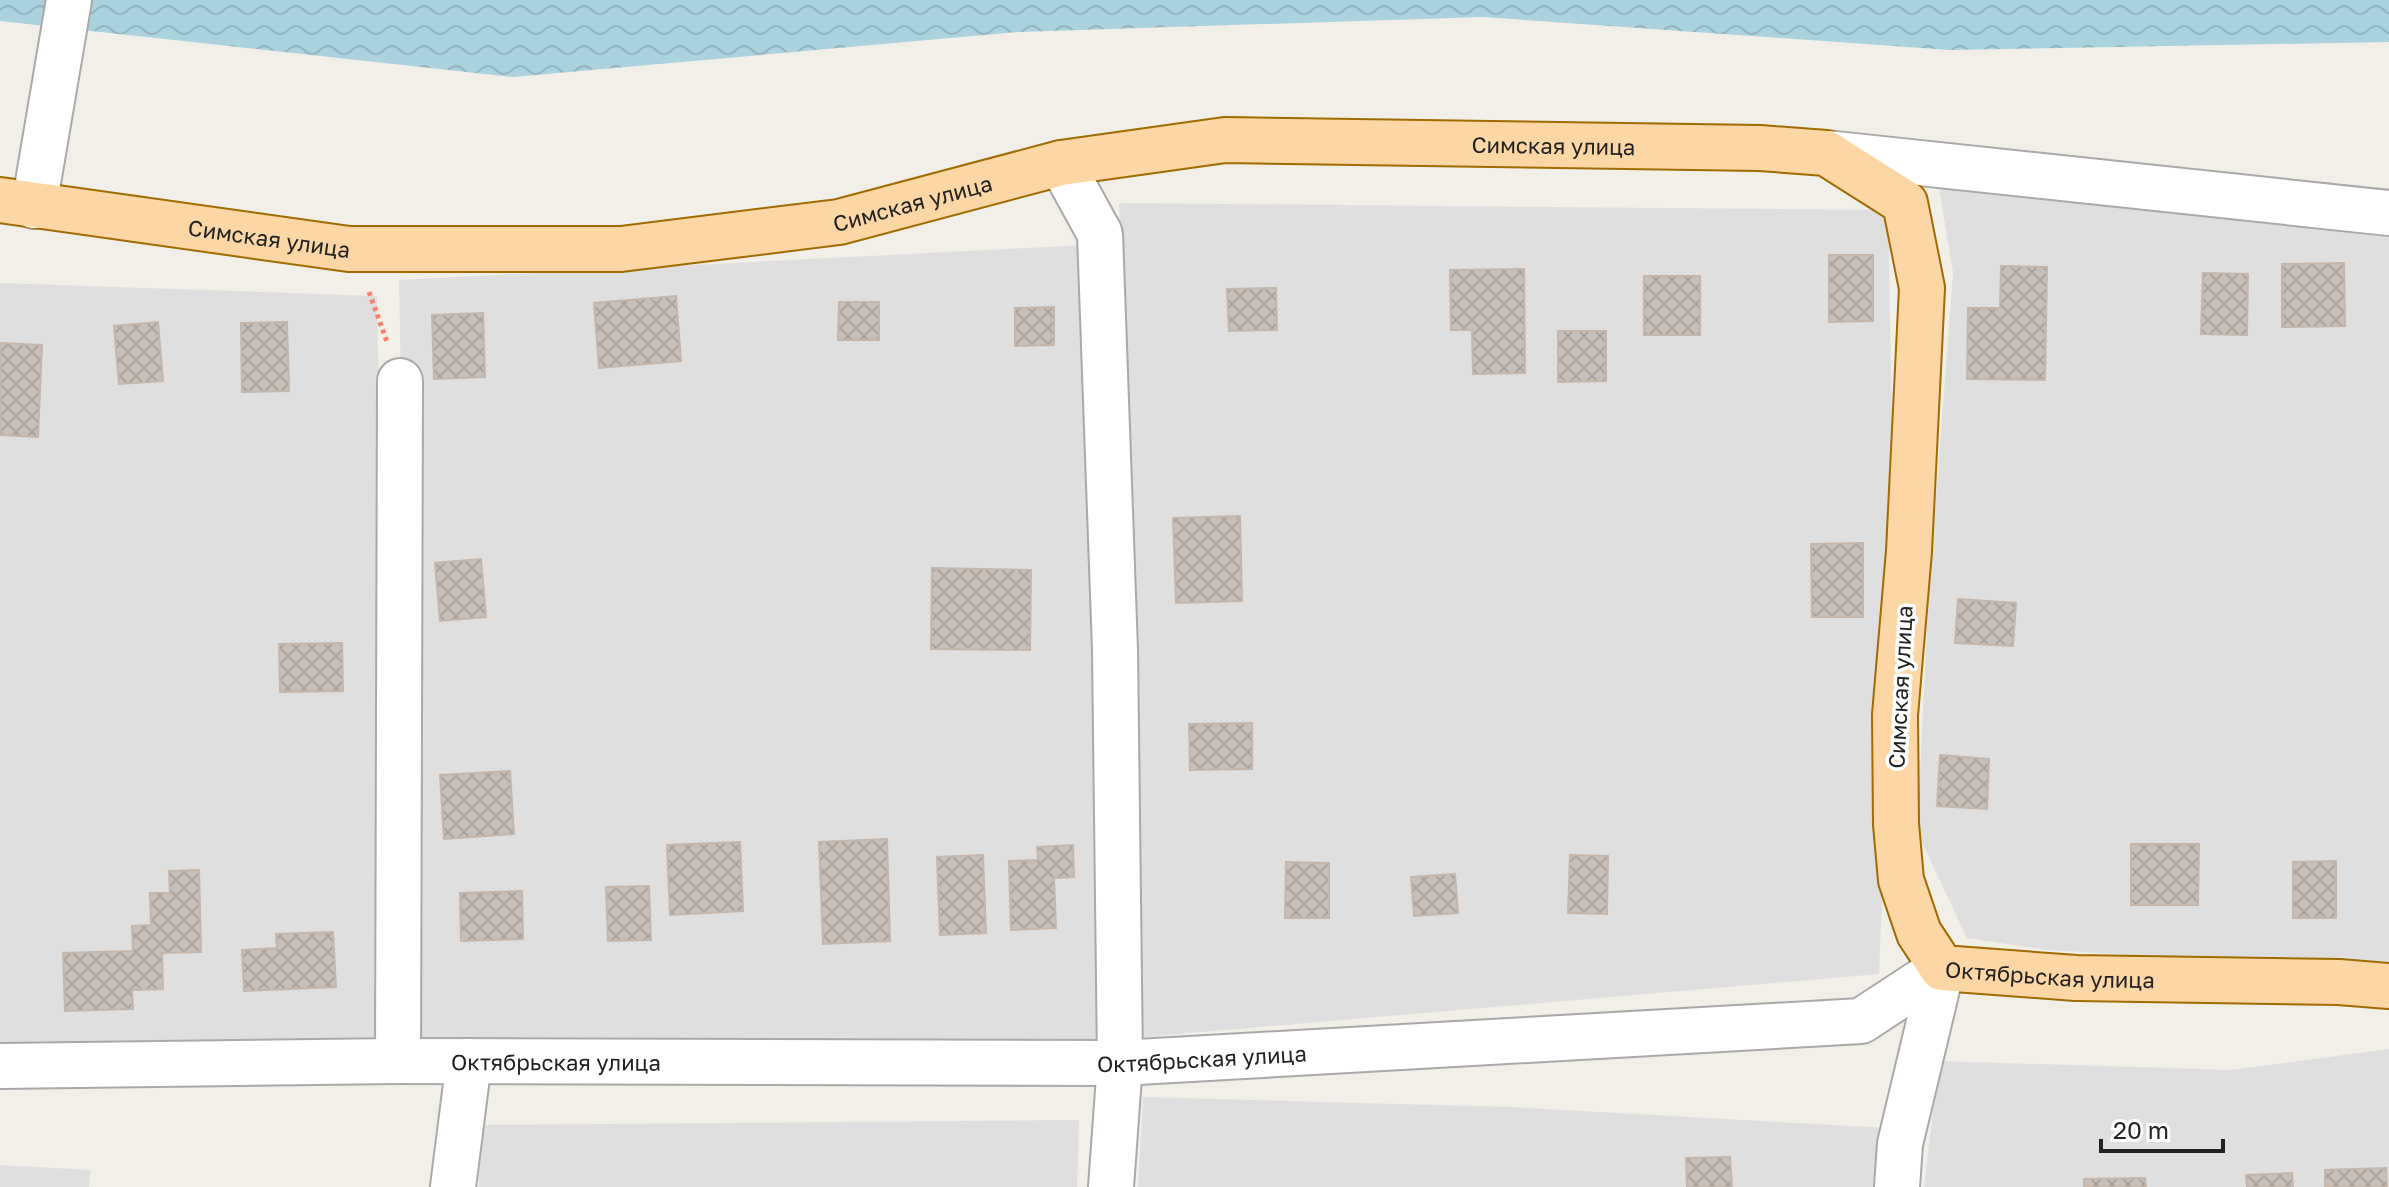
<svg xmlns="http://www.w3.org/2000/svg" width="2389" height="1187" viewBox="0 0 2389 1187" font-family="'Golos Text',sans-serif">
	<defs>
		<pattern id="water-waves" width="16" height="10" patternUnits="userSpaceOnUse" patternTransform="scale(2)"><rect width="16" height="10" fill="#aad3df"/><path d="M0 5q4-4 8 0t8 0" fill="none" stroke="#92b5bf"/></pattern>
		<pattern id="building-cross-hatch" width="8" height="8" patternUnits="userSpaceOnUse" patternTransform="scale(2)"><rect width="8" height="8" fill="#c7bfb8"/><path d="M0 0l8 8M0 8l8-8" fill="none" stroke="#aba49e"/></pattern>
	</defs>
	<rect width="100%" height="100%" fill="#f2efe9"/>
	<path fill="#e0dfdf" d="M1938 181 2389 224V969L2047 950 1967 938 1917 832 1929 590 1953 273Z
		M1119 203 1888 210 1895 588 1879 974 1143 1037Z
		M1085 245 1120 1063 414 1047 399 280Z
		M0 283 377 296 390 1053 0 1059Z
		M2389 1049V1187H1924L1939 1061 2231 1070Z
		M1143 1097 1510 1107 1888 1128 1882 1187H1138Z
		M1079 1120 1077 1187H479L480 1125Z
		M0 1165 91 1170 89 1187H0Z"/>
	<path fill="url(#water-waves)" d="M0 0H2389V42L1950 50 1483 17 1019 32 513 77 0 21Z"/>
	<path fill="url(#building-cross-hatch)" stroke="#c4b6ab" stroke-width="2" d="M1829 255H1873V321L1829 322Z
		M2344 263 2345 326 2282 327V264Z
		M2001 266 2047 267 2045 380 1967 379 1968 308H2000Z
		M1524 269 1525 373 1473 374 1472 330H1451L1450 270Z
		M2203 273 2248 274 2247 335 2201 334Z
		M1644 276H1700V335H1644Z
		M1276 288 1277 330 1229 331 1227 289Z
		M676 296 681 361 599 368 594 303Z
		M839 302H879V340H838Z
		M1054 307V345L1015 346V308Z
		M483 313 485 377 434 379 432 315Z
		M158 322 163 381 119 384 114 326Z
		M287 322 289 391 242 392 241 323Z
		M1558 331H1606V381L1558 382Z
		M0 343 42 345 38 437 0 435Z
		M1240 516 1242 601 1176 603 1173 518Z
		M1863 543V617H1812L1811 544Z
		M481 559 486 617 440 621 435 563Z
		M932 568 1031 570 1030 650 931 649Z
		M1958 599 2016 603 2013 646 1955 643Z
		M342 643 343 691 280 692 279 644Z
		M1252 723V769L1190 770 1189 724Z
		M1940 755 1989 759 1987 809 1937 806Z
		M510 771 514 834 444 839 440 775Z
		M887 839 890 941 823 944 819 842Z
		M740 842 743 911 670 915 667 845Z
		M2131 844H2199L2198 905H2131Z
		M1073 845 1074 877 1054 878 1056 928 1011 930 1009 861 1038 860 1037 847Z
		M983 855 986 933 940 935 937 857Z
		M1570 855 1608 856 1607 914 1568 913Z
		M2336 861V918H2293V862Z
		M1286 862 1329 863V918H1285Z
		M199 870 201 952 162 953 163 989 132 990 133 1009 65 1011 63 953 133 951 132 926 151 925 150 893H170L169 871Z
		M1455 874 1458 913 1414 916 1411 877Z
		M649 886 651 940 608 941 606 887Z
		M522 891 523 939 461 941 460 893Z
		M333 932 336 987 244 991 242 950 277 948 276 934Z
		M1730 1157 1732 1187H1687L1686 1158Z
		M2386 1168 2387 1187H2325V1170Z
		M2292 1173 2293 1187H2247L2246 1175Z
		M2145 1178 2146 1187H2084V1179Z"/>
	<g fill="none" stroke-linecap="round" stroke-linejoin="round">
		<g stroke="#a9a9a9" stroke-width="48">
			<g id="minor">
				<path d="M1826 153 2389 213"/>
				<path d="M1061 163 1100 234 1115 650 1120 1063 1111 1187"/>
				<path d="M34 206 69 0"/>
				<path d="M398 1061 400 381"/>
				<path id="s1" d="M0 1066 398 1061 1120 1063 1861 1021 1942 968"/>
				<path d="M453 1187 469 1061"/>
				<path d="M1897 1187 1900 1144 1942 968"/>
			</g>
		</g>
		<g stroke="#a06b00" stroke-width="48">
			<g id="major">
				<path id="s2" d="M0 200 349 249H621L839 222 1061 163 1225 140 1760 148 1826 153 1905 203 1922 288 1909 551 1895 715 1896 824 1901 880 1919 933 1942 968 2076 978 2339 982 2389 986"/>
			</g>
		</g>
		<path stroke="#fa8072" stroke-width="5" stroke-dasharray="4 4" stroke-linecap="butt" d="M369 292 387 342"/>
		<use href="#minor" stroke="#fff" stroke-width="44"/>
		<use href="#major" stroke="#fcd6a4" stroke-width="44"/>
	</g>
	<g text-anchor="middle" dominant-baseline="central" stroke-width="7" stroke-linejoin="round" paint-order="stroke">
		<g font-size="22" fill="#222" stroke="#fff">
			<text stroke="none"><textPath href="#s2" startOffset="1568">Симская улица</textPath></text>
			<text stroke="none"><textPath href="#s2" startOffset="920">Симская улица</textPath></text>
			<text stroke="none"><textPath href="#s2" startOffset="272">Симская улица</textPath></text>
			<text transform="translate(1900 687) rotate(-87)">Симская улица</text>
			<text stroke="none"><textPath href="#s2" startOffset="2820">Октябрьская улица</textPath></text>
			<text stroke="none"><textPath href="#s1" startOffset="1202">Октябрьская улица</textPath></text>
			<text stroke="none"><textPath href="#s1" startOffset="556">Октябрьская улица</textPath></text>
		</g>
	</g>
	<path d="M2101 1139v12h122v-12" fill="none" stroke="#222222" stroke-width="4"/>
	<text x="2113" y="1139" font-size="24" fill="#222222" stroke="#ffffff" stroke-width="6" paint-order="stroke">20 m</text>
</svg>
